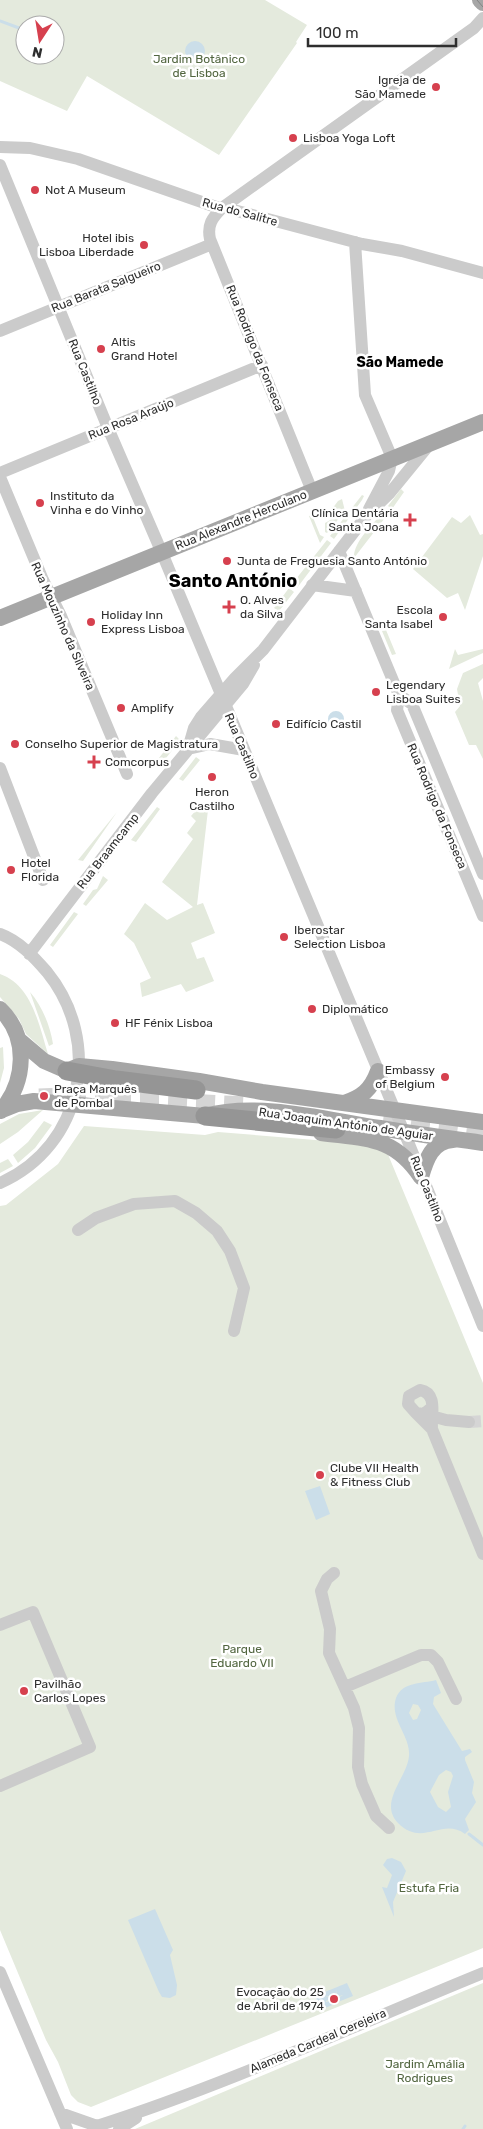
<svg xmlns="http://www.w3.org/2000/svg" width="483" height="2129" viewBox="0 0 483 2129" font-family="Rubik,sans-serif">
	<rect width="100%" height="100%" fill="#fff"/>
	<path fill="#e4eadd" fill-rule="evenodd" d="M0 0H265L307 25 296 42 297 43 219 155 87 76 67 111 0 81ZM25 25H55V55H25Z
		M401 489 404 492 392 509 388 506Z
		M362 495 364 496 362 500 334 539 330 536Z
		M342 499 345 511 327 533 325 532V523L332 519 334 513 332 509 338 501Z
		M384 511 388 514 354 558C353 542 374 523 384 511Z
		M312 515 320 535 324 537 320 543 309 516Z
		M470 515 480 535 483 534V556L465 610 458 593 447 598 413 569 452 517 461 523Z
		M327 540 331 543 297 588 292 584Z
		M289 588 294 592 279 611 274 608Z
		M386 630 396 654 392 655 382 631Z
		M455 649 458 655 483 649V653L449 669Z
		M483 664V678L478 683 483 701V759L476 745H469L455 712 460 706 457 689 463 673Z
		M176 736 180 740 163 762 159 758Z
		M196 757 200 760 183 781 179 779Z
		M157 807 160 809 136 842 131 840Z
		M198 808 204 812 208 810 197 905 203 903 215 933 191 943 197 959 204 957 214 981 186 992 181 984 142 997 140 983 151 978 134 943 124 934 145 903 167 920 193 907 162 882 193 839 187 833 196 821 191 816Z
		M117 812 83 861 78 860Z
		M103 876 108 880 86 906 83 904 93 890 97 889Z
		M74 912 78 914 53 947 50 945Z
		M0 974C32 985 39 1025 48 1054L26 1034 19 1019 0 997Z
		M30 992C42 1006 50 1025 53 1044L49 1046Z
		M3 1047 4 1068 0 1083V1048Z
		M43 1110 18 1132 0 1144V1124L19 1114Z
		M44 1121 52 1125 35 1148 18 1163 13 1155 28 1142Z
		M84 1126 205 1135 218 1132 364 1144 387 1152 483 1383V1948L91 2107 78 2102 71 2095 58 2062 46 2040 0 1930V1206L6 1205 58 1164Z
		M8 1159 13 1166 0 1173V1163Z
		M483 1983V2129H135Z"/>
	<path fill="#cbdee9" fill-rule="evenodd" d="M185 51a10 10 0 1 1 20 0a10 10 0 1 1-20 0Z
		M328 719a8 8 0 1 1 16 0a8 8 0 1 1-16 0Z
		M320 1486 330 1514 316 1520 305 1491Z
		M436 1680 441 1693 434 1697 433 1704 462 1751 470 1749 472 1752 465 1757V1760L474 1782 472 1793 476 1802 465 1819 469 1830 465 1834C442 1817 423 1848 398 1823 378 1802 407 1778 409 1756 411 1736 389 1719 396 1698 403 1681 422 1684 436 1680ZM413 1704 418 1705 421 1710 417 1719 413 1720 409 1713ZM446 1770 451 1772 453 1776 448 1792 451 1807 446 1812 438 1807 430 1792 439 1775Z
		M392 1858 401 1862 406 1871 393 1902 394 1917 382 1887 387 1888 392 1875 383 1865 387 1859Z
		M155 1909 173 1950 170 1955 177 1985 176 1995 170 1998 162 1997 159 1992 128 1920Z
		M347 1983 353 1996 338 2002 336 1999 343 1995 336 1997 337 1990 335 1997 325 1996 332 1998 326 2001V2002L333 2000 335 2004 320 2010 315 1996Z"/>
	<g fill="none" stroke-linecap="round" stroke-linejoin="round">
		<path stroke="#cbdee9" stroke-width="3" d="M0 21 19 28
			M469 1834 483 1845
			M463 2129 465 2126"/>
		<path stroke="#d5d5d5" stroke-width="12" stroke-dasharray="12 6" stroke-linecap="butt" d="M469 1422 483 1421"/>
		<path stroke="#d5d5d5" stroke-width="19" stroke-dasharray="19 9" stroke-linecap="butt" d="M39 1098 126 1094
			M112 1102H163L247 1106
			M383 1121 483 1134"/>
		<path stroke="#cbcbcb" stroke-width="12" d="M0 147 30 148 78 159 219 208H226L362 244 402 251 483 273
			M0 165 108 428 162 553 409 1144 483 1326
			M355 242 365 395 392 458 389 471 369 509
			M0 331 212 244
			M0 473 262 365
			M0 477 43 580 61 616 127 774
			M312 491 210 239C207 225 212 218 222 208L474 28 483 18
			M339 551 399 695 412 704 483 874
			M312 585 356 591
			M399 695 397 710 483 916
			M188 749 194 728 201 717 235 678 263 650 367 515 389 494 429 445
			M188 749 210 744 244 750
			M0 768 43 880
			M0 934C19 941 34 957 47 972 103 1041 84 1146 0 1183
			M29 954 152 793 243 684 254 665
			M78 1230 96 1218 134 1204 175 1201 196 1213 217 1231 230 1251 244 1288 234 1331
			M431 1408 424 1414 416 1413 408 1404 409 1396 420 1390C438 1393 431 1415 432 1429
			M416 1413 432 1429 483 1554
			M424 1414 446 1420 469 1422
			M334 1573 327 1579 321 1591 330 1629 329 1653 354 1708 359 1728 358 1767 362 1784 376 1816 389 1828
			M0 1625 33 1612 90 1747 0 1786
			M345 1687 421 1655H431L438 1662 456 1699
			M0 1972 67 2129
			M60 2113 97 2126
			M93 2129 97 2126C229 2084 355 2025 483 1973
			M119 2129 136 2118"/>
		<path stroke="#a6a6a6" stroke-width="16" d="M480 0 483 3
			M0 618 483 422
			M0 1009C29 1037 26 1081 1 1111
			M18 1039 44 1061 67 1071 79 1066 112 1069 199 1081 262 1092 483 1122
			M344 1103C362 1097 371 1090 378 1071
			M2 1110 17 1104 34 1101 205 1116C258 1101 327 1120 380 1128 414 1134 449 1138 483 1143
			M321 1133C366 1139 394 1136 421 1177
			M421 1177C426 1160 432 1141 453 1140"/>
		<path stroke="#959595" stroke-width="19" d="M67 1071 116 1080 196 1090
			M205 1116 336 1129"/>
		<path stroke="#838383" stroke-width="1" d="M477 0 483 7"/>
	</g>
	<g fill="#d6404e" stroke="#fff" stroke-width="2">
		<circle cx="436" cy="87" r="5"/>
		<circle cx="293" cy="138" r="5"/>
		<circle cx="35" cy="190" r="5"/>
		<circle cx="144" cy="245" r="5"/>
		<circle cx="101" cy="349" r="5"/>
		<circle cx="40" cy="503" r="5"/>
		<path d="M407.5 512.5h5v5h5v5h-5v5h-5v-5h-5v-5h5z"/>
		<circle cx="227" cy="561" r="5"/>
		<path d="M226.5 599.5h5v5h5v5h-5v5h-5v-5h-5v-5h5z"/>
		<circle cx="443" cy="617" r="5"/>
		<circle cx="91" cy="622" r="5"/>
		<circle cx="376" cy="692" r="5"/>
		<circle cx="121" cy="708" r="5"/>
		<circle cx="276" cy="724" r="5"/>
		<circle cx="15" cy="744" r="5"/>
		<path d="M91.5 754.5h5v5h5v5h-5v5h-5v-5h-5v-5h5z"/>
		<circle cx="212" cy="777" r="5"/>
		<circle cx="11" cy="870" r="5"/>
		<circle cx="284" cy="937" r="5"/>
		<circle cx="312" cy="1009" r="5"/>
		<circle cx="115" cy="1023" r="5"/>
		<circle cx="445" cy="1077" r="5"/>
		<circle cx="44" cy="1096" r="5"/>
		<circle cx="320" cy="1475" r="5"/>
		<circle cx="24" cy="1691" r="5"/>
		<circle cx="334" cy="1999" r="5"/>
	</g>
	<g text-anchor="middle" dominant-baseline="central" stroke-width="5" stroke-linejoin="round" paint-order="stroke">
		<g font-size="12" fill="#526640" stroke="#fff">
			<text x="199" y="59">Jardim Botânico<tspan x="199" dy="14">de Lisboa</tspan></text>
			<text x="242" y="1649">Parque<tspan x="242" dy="14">Eduardo VII</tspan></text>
			<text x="429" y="1888">Estufa Fria</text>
			<text x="425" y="2064">Jardim Amália<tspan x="425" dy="14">Rodrigues</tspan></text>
		</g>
		<g font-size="12" fill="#2e2e2e" stroke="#fff" text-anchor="start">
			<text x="426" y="80" text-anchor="end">Igreja de<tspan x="426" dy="14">São Mamede</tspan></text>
			<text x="303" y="138">Lisboa Yoga Loft</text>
			<text x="45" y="190">Not A Museum</text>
			<text x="134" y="238" text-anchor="end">Hotel ibis<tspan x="134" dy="14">Lisboa Liberdade</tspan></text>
			<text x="111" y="342">Altis<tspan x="111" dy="14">Grand Hotel</tspan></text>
			<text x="50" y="496">Instituto da<tspan x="50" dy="14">Vinha e do Vinho</tspan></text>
			<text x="399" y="513" text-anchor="end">Clínica Dentária<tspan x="399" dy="14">Santa Joana</tspan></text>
			<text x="237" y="561">Junta de Freguesia Santo António</text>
			<text x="240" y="600">O. Alves<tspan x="240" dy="14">da Silva</tspan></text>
			<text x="433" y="610" text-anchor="end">Escola<tspan x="433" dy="14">Santa Isabel</tspan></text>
			<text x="101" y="615">Holiday Inn<tspan x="101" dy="14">Express Lisboa</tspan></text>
			<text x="386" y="685">Legendary<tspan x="386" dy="14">Lisboa Suites</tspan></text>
			<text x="131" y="708">Amplify</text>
			<text x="286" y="724">Edifício Castil</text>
			<text x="25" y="744">Conselho Superior de Magistratura</text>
			<text x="105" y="762">Comcorpus</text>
			<text x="212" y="792" text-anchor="middle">Heron<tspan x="212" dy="14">Castilho</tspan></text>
			<text x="21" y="863">Hotel<tspan x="21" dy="14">Florida</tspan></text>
			<text x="294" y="930">Iberostar<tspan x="294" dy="14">Selection Lisboa</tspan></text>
			<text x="322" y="1009">Diplomático</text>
			<text x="125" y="1023">HF Fénix Lisboa</text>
			<text x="435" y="1070" text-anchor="end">Embassy<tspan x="435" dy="14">of Belgium</tspan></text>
			<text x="54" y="1089">Praça Marquês<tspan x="54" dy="14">de Pombal</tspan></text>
			<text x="330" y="1468">Clube VII Health<tspan x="330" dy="14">&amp; Fitness Club</tspan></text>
			<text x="34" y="1684">Pavilhão<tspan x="34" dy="14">Carlos Lopes</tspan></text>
			<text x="324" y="1992" text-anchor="end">Evocação do 25<tspan x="324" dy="14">de Abril de 1974</tspan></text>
		</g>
		<g font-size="12" fill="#2e2e2e" stroke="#fff">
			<text transform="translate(240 212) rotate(15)">Rua do Salitre</text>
			<text transform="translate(106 287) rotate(-22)">Rua Barata Salgueiro</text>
			<text transform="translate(255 348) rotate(68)">Rua Rodrigo da Fonseca</text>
			<text transform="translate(85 372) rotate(68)">Rua Castilho</text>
			<text transform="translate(131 419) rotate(-22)">Rua Rosa Araújo</text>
			<text transform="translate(241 520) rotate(-22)">Rua Alexandre Herculano</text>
			<text transform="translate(63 626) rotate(66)">Rua Mouzinho da Silveira</text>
			<text transform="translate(242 746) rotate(67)">Rua Castilho</text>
			<text transform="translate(437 806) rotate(67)">Rua Rodrigo da Fonseca</text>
			<text transform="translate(108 851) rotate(-52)">Rua Braamcamp</text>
			<text transform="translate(346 1124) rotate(8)">Rua Joaquim António de Aguiar</text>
			<text transform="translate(427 1189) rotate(68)">Rua Castilho</text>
			<text transform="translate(318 2041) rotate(-23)">Alameda Cardeal Cerejeira</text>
		</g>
		<g font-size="14" font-weight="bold" fill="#000" stroke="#fff">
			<text x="400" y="362">São Mamede</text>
		</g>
		<g font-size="18" font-weight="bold" fill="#000" stroke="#fff">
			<text x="233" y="581">Santo António</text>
		</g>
	</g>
	<g transform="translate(40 40) rotate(192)"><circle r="24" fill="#ffffff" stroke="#ababab"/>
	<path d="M0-4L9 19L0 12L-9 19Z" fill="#d6404e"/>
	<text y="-8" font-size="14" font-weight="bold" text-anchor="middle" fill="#2e2e2e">N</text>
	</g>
	<path d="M308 38v8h148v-8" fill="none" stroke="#2e2e2e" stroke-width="2.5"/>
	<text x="316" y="38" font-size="15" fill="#2e2e2e" stroke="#ffffff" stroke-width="4" paint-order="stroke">100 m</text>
</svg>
